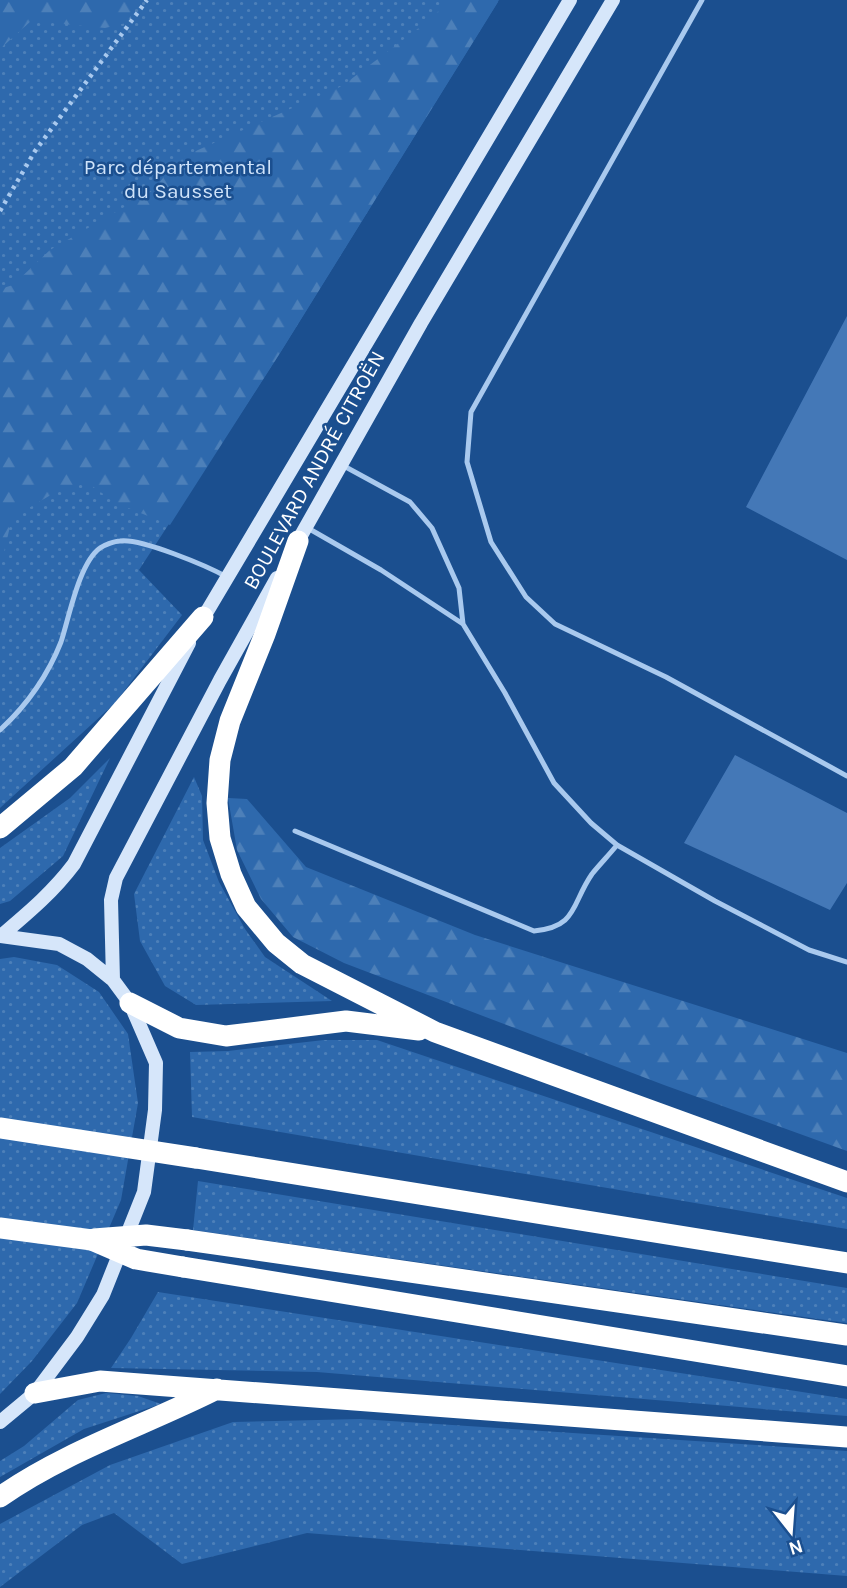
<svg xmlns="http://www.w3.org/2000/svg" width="847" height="1588" viewBox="0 0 847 1588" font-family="Karla,sans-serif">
	<defs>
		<pattern id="green-dots" width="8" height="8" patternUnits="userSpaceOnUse" patternTransform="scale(1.75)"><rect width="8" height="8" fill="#2e69ad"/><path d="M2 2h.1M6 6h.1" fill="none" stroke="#4d80b9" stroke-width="1.8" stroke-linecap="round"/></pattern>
		<pattern id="forest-firs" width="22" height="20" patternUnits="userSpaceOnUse" patternTransform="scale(1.75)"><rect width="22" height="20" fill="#2e69ad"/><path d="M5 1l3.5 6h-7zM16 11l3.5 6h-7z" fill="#4d80b9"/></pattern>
	</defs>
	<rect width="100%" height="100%" fill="#1b4f8f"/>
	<path fill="url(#green-dots)" d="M0 0H499L280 353 139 570 182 615 115 703 0 808Z
		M110 758 63 856 10 901 0 904V848L70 798Z
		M194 777 202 796 203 840 219 882 245 929 265 957 332 1001 196 1005 165 986 140 941 134 894Z
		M14 957 57 965 99 992 128 1034 138 1103 121 1200 77 1303 32 1361 0 1394V959Z
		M324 1040H377L847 1198V1229L192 1117 190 1052 228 1051Z
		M198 1181 847 1288V1323L193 1230Z
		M158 1292 847 1399V1416L317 1372 111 1368 131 1338Z
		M106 1393 138 1396 161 1404 84 1429 0 1477V1461L24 1446 78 1400Z
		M360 1419 847 1451V1576L307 1533 182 1564 114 1513 82 1525 0 1587V1524L110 1465 233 1422Z"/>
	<path fill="url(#forest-firs)" d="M0 0H141L126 23 105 28 31 21 0 49Z
		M451 0H494L498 2 280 353 170 525 116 503 85 481 49 496 12 518 0 569V289L13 285 50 250 152 191 180 158 342 86 424 24Z
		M228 798 247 799 306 867 475 935 847 1053V1151L664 1085 344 963 293 937 261 899 237 850Z"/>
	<path fill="#4478b7" d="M847 316V560L746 507Z
		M735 755 847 813V883L830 910 684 843Z"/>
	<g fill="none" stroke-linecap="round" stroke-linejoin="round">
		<path stroke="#a9c9ee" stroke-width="4.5" stroke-dasharray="3.5 5" stroke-linecap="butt" d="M0 211 35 151 147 0"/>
		<path stroke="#a9c9ee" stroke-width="5" d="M702 0 471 412 467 462 491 542 526 597 555 624 666 677 847 776
			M342 465 410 502 432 528 459 588 463 624
			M306 527 381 570 463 624 505 693 554 783 591 823 617 845 715 901 809 950 847 962
			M0 730C26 706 48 675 61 642 69 618 79 563 100 548 104 545 115 541 120 541 141 538 207 566 227 577
			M295 831 534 931C578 927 571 904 592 874 600 864 609 855 617 845"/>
		<path stroke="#d6e6fa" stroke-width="14" d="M294 548 421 323 613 0
			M199 625 570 0
			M2 935C29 912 53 892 74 864L189 643
			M0 936 59 944 87 959 113 980 130 1003 156 1063 155 1110 144 1192 103 1295 77 1337 35 1393 0 1422
			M113 980 111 900 116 878 220 680 277 578"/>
		<path stroke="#fff" stroke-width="21" d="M298 541 265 634 230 721 220 760 217 803 220 838 231 874 246 907 276 943 302 964 435 1032 847 1182
			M0 828 73 767 203 617
			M130 1003 179 1028 226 1036 346 1021 419 1030
			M196 1158 847 1263
			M0 1228 92 1240
			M187 1240 847 1335
			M183 1267 847 1376
			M35 1393 100 1381 847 1437
			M0 1497C65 1451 146 1425 217 1389"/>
		<path stroke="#fff" stroke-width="21" d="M0 1128 196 1158
			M94 1239 146 1235 187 1240
			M92 1240 136 1259 183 1267"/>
	</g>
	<g text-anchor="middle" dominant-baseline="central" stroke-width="5" stroke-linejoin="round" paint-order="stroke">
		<g font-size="21" fill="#cfe3fa" stroke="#1b4f8f">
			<text x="178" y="167">Parc départemental<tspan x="178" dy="24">du Sausset</tspan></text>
		</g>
		<g font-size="21" fill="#fff" stroke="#1b4f8f">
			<text transform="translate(314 470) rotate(-61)">BOULEVARD ANDRÉ CITROËN</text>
		</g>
	</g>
	<g transform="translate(791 1532) rotate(163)" stroke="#1b4f8f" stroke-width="5" paint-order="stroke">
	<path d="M0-5L12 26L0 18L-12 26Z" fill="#ffffff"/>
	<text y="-10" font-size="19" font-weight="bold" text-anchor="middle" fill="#ffffff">N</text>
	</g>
</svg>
